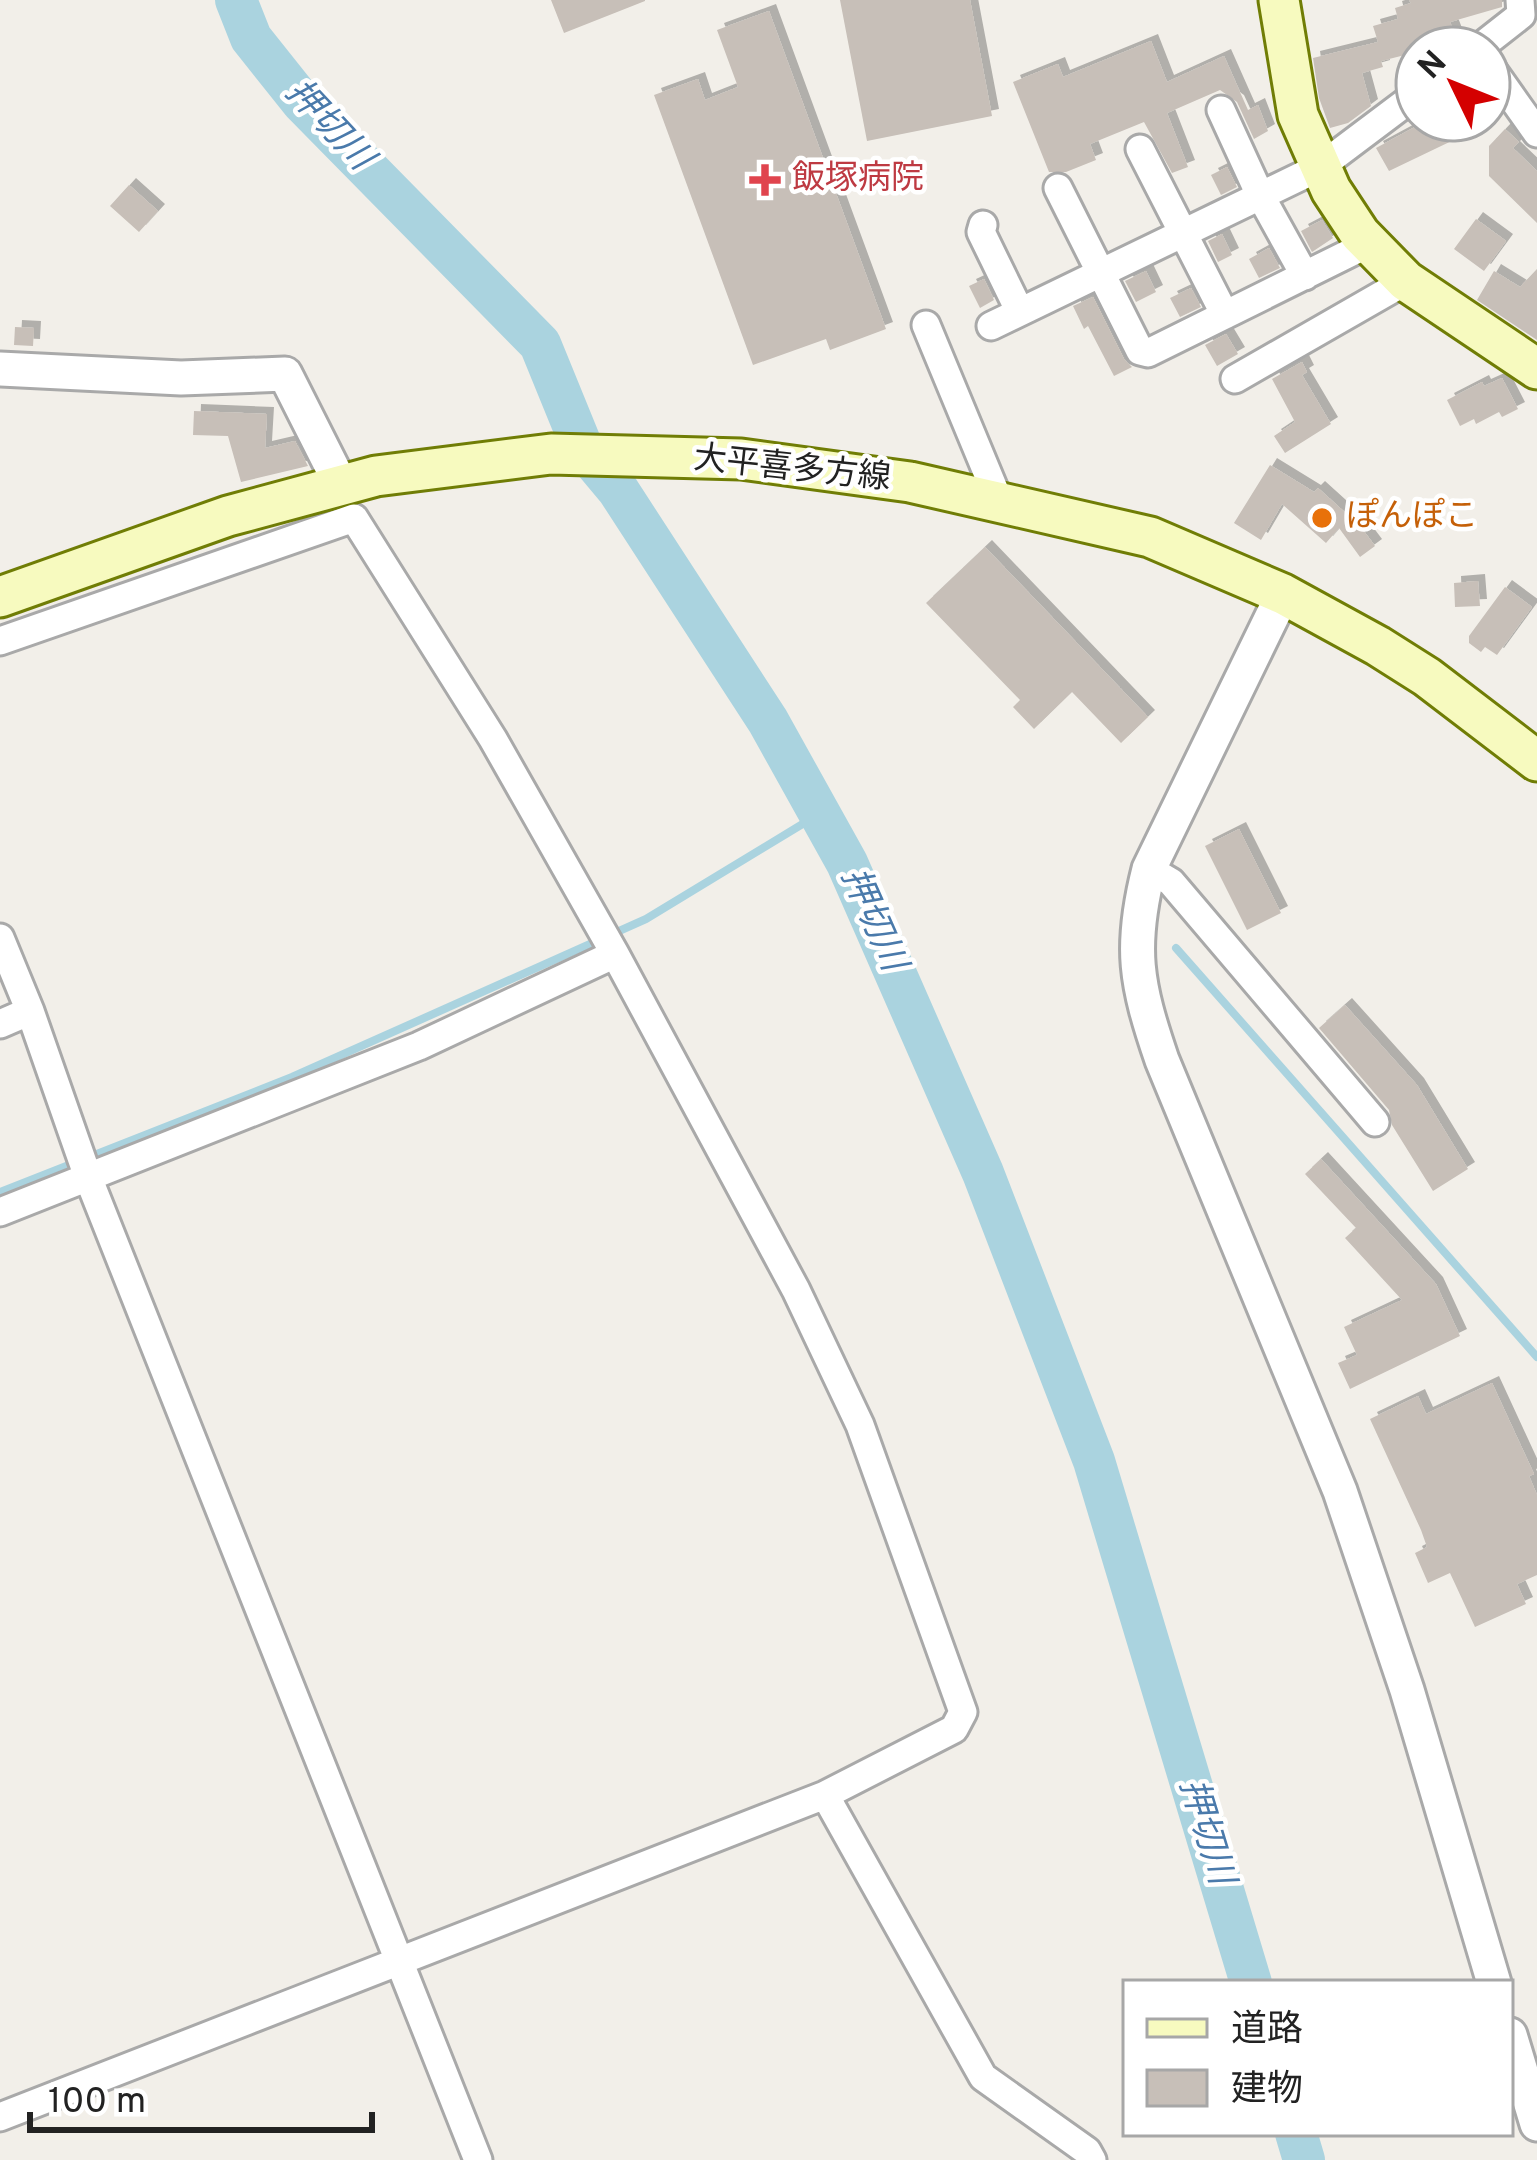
<svg xmlns="http://www.w3.org/2000/svg" width="1537" height="2160" viewBox="0 0 1537 2160" font-family="Overpass,'Noto Sans JP',sans-serif">
	<defs>
		<filter id="shadow"><feDropShadow dx="7" dy="-7" stdDeviation="0" flood-color="#0004"/></filter>
	</defs>
	<rect width="100%" height="100%" fill="#f2efe9"/>
	<g fill="none" stroke-linecap="round" stroke-linejoin="round">
		<path stroke="#aad3df" stroke-width="8" d="M1176 948 1537 1357
			M0 1192 292 1077 646 919 819 814"/>
		<path stroke="#aad3df" stroke-width="42" d="M236 0 251 38 302 102 540 344 582 447 618 490 768 721 847 863 983 1173 1094 1461 1251 1983
			M1296 2133 1304 2160"/>
	</g>
	<path fill="#c7bfb8" filter="url(#shadow)" d="M551 0H645V1L564 33Z
		M840 0H970L992 116 867 141Z
		M1409 0H1502V7L1450 22 1460 48H1417V52L1381 61 1383 67 1362 73 1371 106 1348 123 1330 128 1319 98 1313 58 1378 42 1373 26 1398 19 1395 8 1411 3Z
		M769 11 886 329 830 350 826 339 753 365 654 95 698 79 705 100 738 87 717 30Z
		M1151 41 1167 82 1224 56 1248 110 1258 105 1268 131 1254 139 1237 102 1220 90 1167 113 1188 167 1172 173 1144 122 1090 144 1096 160 1066 172H1049L1013 82 1058 64 1063 77Z
		M1428 120H1452L1462 136 1389 171 1376 148Z
		M1505 129 1519 142 1513 148 1537 171V223L1489 176V146Z
		M1227 167 1237 187 1221 195 1211 175Z
		M129 185 158 211 139 232 110 206Z
		M1476 219 1506 241 1484 271 1454 249Z
		M1322 220 1333 238 1312 252 1301 231Z
		M1222 234 1232 255 1218 262 1208 241Z
		M1269 248 1280 268 1259 278 1249 259Z
		M1537 269V340L1477 300 1494 271 1520 287Z
		M1146 271 1156 292 1136 302 1125 281Z
		M984 279 994 300 980 308 969 286Z
		M1191 288 1201 307 1180 317 1170 298Z
		M1093 297 1124 359 1132 367 1114 376 1088 326 1084 329 1073 306Z
		M15 327 34 328 33 346 14 345Z
		M1226 334 1238 354 1217 366 1205 345Z
		M1302 362 1307 372 1302 375 1331 424 1285 453 1274 436 1295 422 1272 379Z
		M1502 378 1518 409 1502 417 1499 412 1476 424 1474 419 1460 426 1447 400 1482 382 1484 386Z
		M194 411 267 414 265 448 295 441 308 466 241 482 228 436 193 435Z
		M1270 465 1314 492 1318 488 1360 526 1375 546 1360 557 1339 528 1326 543 1282 504 1261 540 1234 523Z
		M985 547 1148 717 1121 743 1072 692 1034 729 1013 707 1020 700 926 603Z
		M1478 581 1480 606 1455 607 1454 583Z
		M1505 587 1532 607 1497 655 1485 647 1481 652 1469 643V636Z
		M1239 829 1281 913 1247 930 1205 846Z
		M1345 1005 1417 1085 1468 1169 1433 1191 1392 1125 1389 1110 1319 1028Z
		M1321 1159 1436 1284 1460 1336 1350 1389 1338 1363 1357 1355 1344 1327 1402 1300 1345 1238 1356 1228 1305 1174Z
		M1492 1383 1534 1474 1529 1476 1537 1495V1575L1517 1584 1526 1604 1475 1627 1450 1573 1428 1583 1415 1553 1427 1547 1421 1530 1370 1419 1418 1396 1426 1414Z"/>
	<g fill="none" stroke-linecap="round" stroke-linejoin="round">
		<g stroke="#a9a9a9" stroke-width="33">
			<path id="minor" d="M1479 48 1521 15 1520 0
				M1489 65 1537 133
				M1221 110 1259 193 1305 276
				M1140 149 1225 315
				M1058 188 1140 351 1148 353 1368 244
				M983 225 981 232 1019 310
				M926 325 999 501
				M991 326 1320 167 1417 94
				M1235 379 1406 281
				M0 641 354 518 493 739 615 954 796 1290 860 1425 963 1712 954 1729 825 1795 0 2117
				M1149 869 1171 882 1375 1122
				M0 938 30 1011 88 1177 478 2160
				M0 1024 30 1011
				M0 1212 419 1046 615 954
				M825 1795 983 2077 1087 2151 1092 2160"/>
		</g>
		<g stroke="#a9a9a9" stroke-width="39">
			<path id="tertiary" d="M0 369 181 378 285 374 342 487
				M1283 594 1149 869C1129 948 1136 984 1162 1060L1340 1491 1407 1690 1494 1983
				M1510 2035 1537 2124"/>
		</g>
		<g stroke="#707d05" stroke-width="45">
			<path id="secondary" d="M1279 0 1298 115 1331 190 1360 234 1406 281 1537 369
				M0 597 228 516 376 476 551 454 741 459 910 482 1150 537 1283 594 1378 646 1427 677 1537 761"/>
		</g>
		<use href="#minor" stroke="#fff" stroke-width="27"/>
		<use href="#tertiary" stroke="#fff" stroke-width="33"/>
		<use href="#secondary" stroke="#f7fabf" stroke-width="39"/>
	</g>
	<path fill="#e0444e" stroke="#fff" stroke-width="4.5" d="M759 162h12v12h12v12h-12v12h-12v-12h-12v-12h12z"/>
	<circle fill="#e8710a" stroke="#fff" stroke-width="4.5" cx="1322" cy="518" r="12"/>
	<g text-anchor="middle" dominant-baseline="central" stroke-width="9" stroke-linejoin="round" paint-order="stroke">
		<g font-size="33" fill="#be3a42" stroke="#fff" text-anchor="start">
			<text x="792" y="180">飯塚病院</text>
		</g>
		<g font-size="33" fill="#222" stroke="#fff">
			<text transform="translate(792 470) rotate(6)">大平喜多方線</text>
		</g>
		<g font-size="33" fill="#c56008" stroke="#fff" text-anchor="start">
			<text x="1346" y="518">ぽんぽこ</text>
		</g>
		<g font-size="36" font-style="italic" fill="#4a7aab" stroke="#fff">
			<text transform="translate(328 126) rotate(47)">押切川</text>
			<text transform="translate(872 920) rotate(66)">押切川</text>
			<text transform="translate(1205 1832) rotate(73)">押切川</text>
		</g>
	</g>
	<rect x="1123" y="1980" width="390" height="156" fill="#ffffff" stroke="#a7a7a7" stroke-width="3"/>
	<rect x="1147" y="2019" width="60" height="18" fill="#f7fabf" stroke="#a7a7a7" stroke-width="3"/>
	<text x="1231" y="2040" font-size="36" fill="#222222">道路</text>
	<rect x="1147" y="2070" width="60" height="36" fill="#c7bfb8" stroke="#a7a7a7" stroke-width="3"/>
	<text x="1231" y="2100" font-size="36" fill="#222222">建物</text>
	<g transform="translate(1453 84) rotate(313)"><circle r="57" fill="#ffffff" stroke="#a7a7a7" stroke-width="3"/>
	<path d="M0-9L21 45L0 30L-21 45Z" fill="#d40000"/>
	<text y="-18" font-size="33" font-weight="bold" text-anchor="middle" fill="#222222">N</text>
	</g>
	<path d="M30 2112v18h342v-18" fill="none" stroke="#222222" stroke-width="6"/>
	<text x="48" y="2112" font-size="36" fill="#222222" stroke="#ffffff" stroke-width="9" paint-order="stroke">100 m</text>
</svg>
